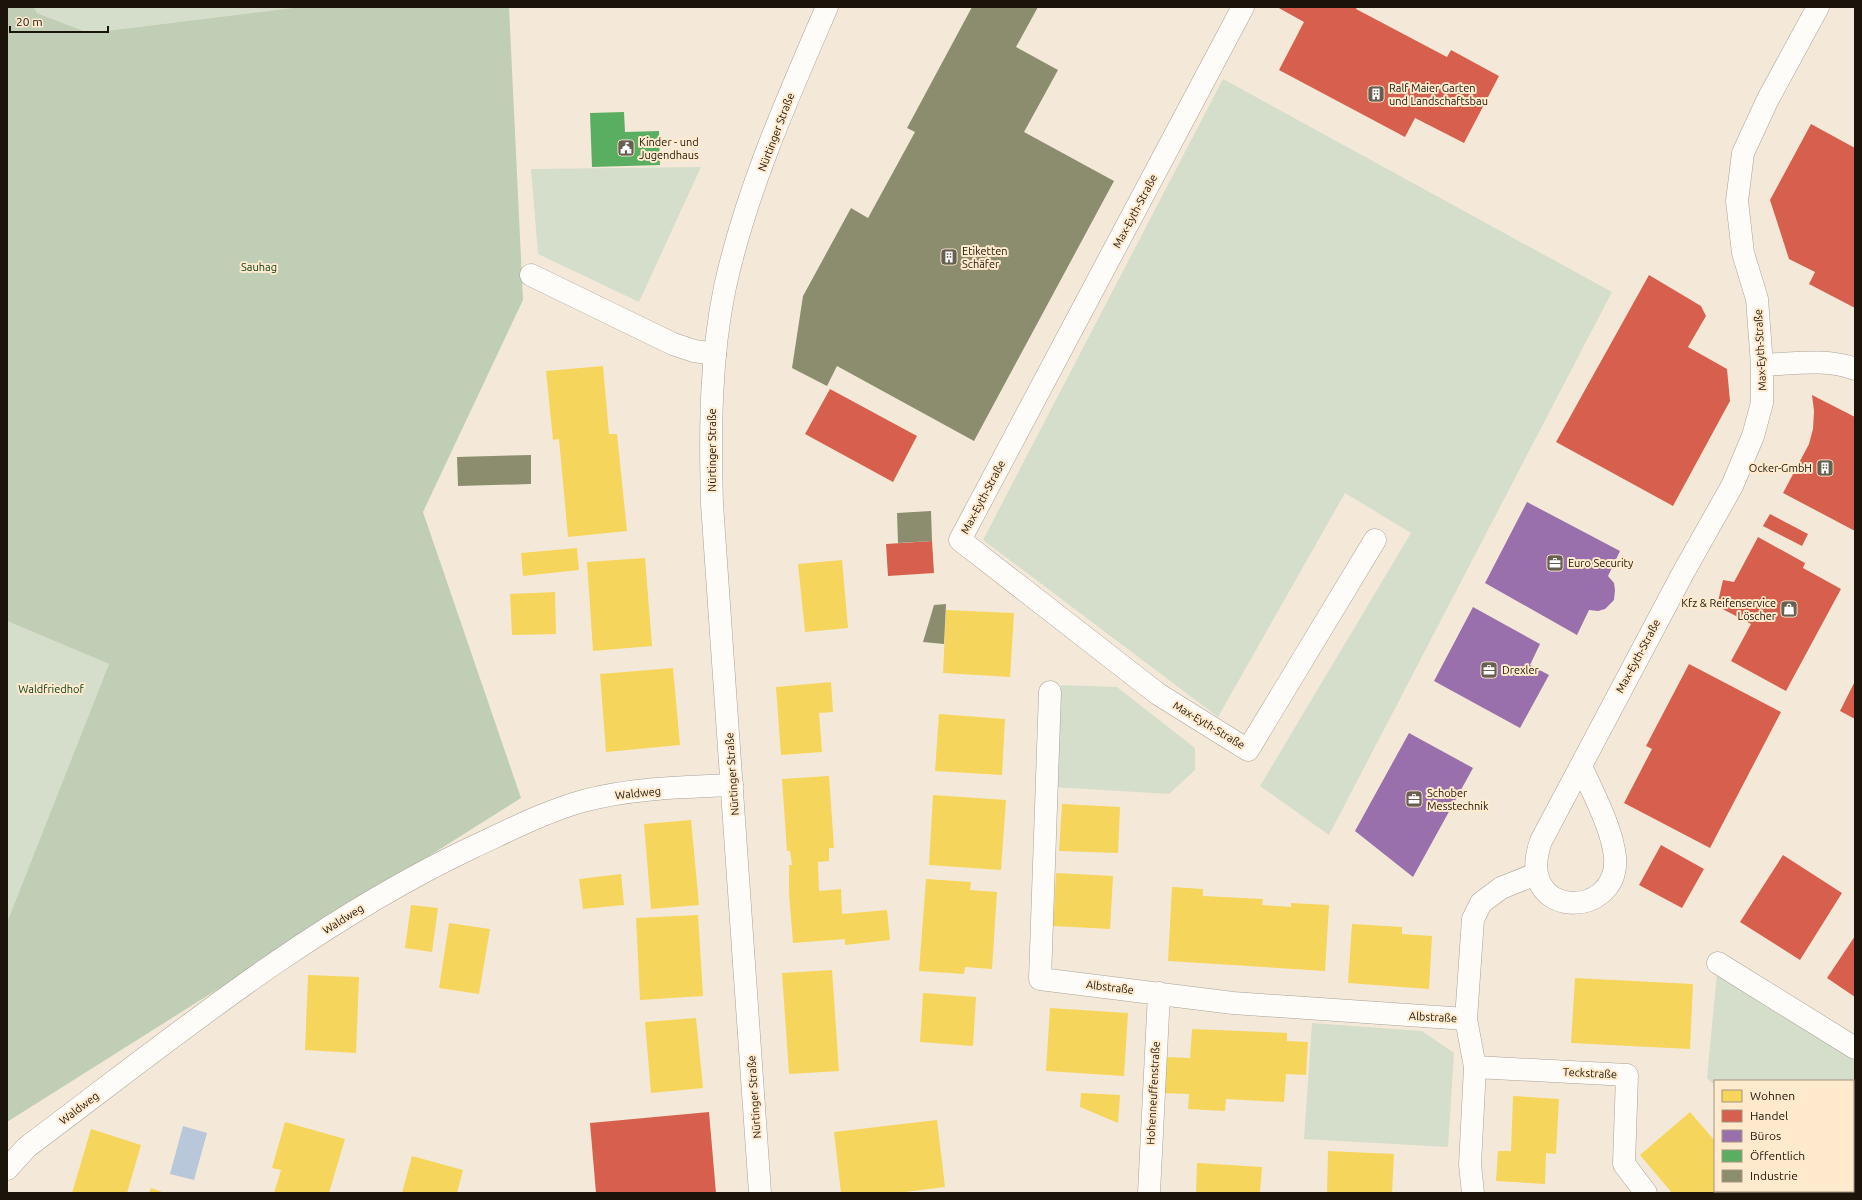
<svg xmlns="http://www.w3.org/2000/svg" width="1862" height="1200" viewBox="0 0 1862 1200" font-family="Ubuntu,sans-serif">
	<rect width="100%" height="100%" fill="#f4e9d9"/>
	<path fill="#d4deca" d="M34 7H300L89 33 37 13Z
		M1223 79 1612 292 1329 835 1260 786 1411 533 1345 493 1218 717 983 540Z
		M701 167 639 302 538 254 531 169Z
		M7 621 109 664 7 926Z
		M1061 685 1117 687 1195 748V770L1169 794 1054 787Z
		M1718 963 1855 1048V1152H1853V1081H1715V1086L1707 1078Z
		M1312 1023 1422 1031 1454 1053 1448 1147 1304 1139Z"/>
	<path fill="#c0ceb6" d="M7 7H34L37 13 89 33 300 7H509L523 300 423 512 521 798 7 1122V923L109 664 7 621Z"/>
	<path fill="#b8c7d9" d="M183 1126 207 1133 194 1180 170 1174Z"/>
	<path fill="#f6d55c" d="M603 366 609 434H617L627 531 568 537 559 439 553 440 546 371Z
		M577 548 579 570 523 576 521 553Z
		M645 558 652 646 593 651 587 562Z
		M842 560 848 628 805 632 798 564Z
		M555 592 556 634 512 635 510 594Z
		M946 610 1014 613 1010 677 943 673Z
		M673 668 680 745 606 752 600 674Z
		M831 682 833 712 819 713 822 752 781 755 776 687Z
		M939 714 1005 719 1002 775 935 771Z
		M829 776 834 848H829V861L818 862 819 891 841 889 842 914 887 910 890 940 845 945V939L793 943 789 893V865H792L790 851H787L782 779Z
		M933 795 1006 800 1001 870 929 865Z
		M1062 804 1120 807 1118 853 1059 851Z
		M691 820 699 905 651 909 644 824Z
		M1056 873 1113 876 1110 929 1053 926Z
		M621 874 624 905 583 909 579 879Z
		M926 879 971 882 970 890 997 892 992 969 965 967 964 974 919 971Z
		M1172 887 1203 889V896L1263 899 1262 905 1291 907V903L1329 905 1325 971 1168 961Z
		M411 905 438 908 432 952 405 948Z
		M698 915 703 996 640 1000 636 918Z
		M449 923 490 929 479 994 439 988Z
		M1352 924 1402 927V934L1432 936 1429 989 1348 983Z
		M832 970 839 1071 789 1074 782 973Z
		M308 975 359 977 356 1053 305 1050Z
		M1575 978 1693 984 1690 1049 1571 1043Z
		M923 993 976 997 973 1046 920 1042Z
		M1050 1008 1128 1013 1124 1076 1046 1071Z
		M696 1018 703 1088 651 1093 645 1022Z
		M1192 1029 1287 1033V1041L1308 1042 1306 1075 1286 1074 1284 1102 1226 1099 1225 1111 1188 1109 1189 1094 1162 1093 1164 1057 1190 1058Z
		M1081 1093 1120 1095 1118 1123 1080 1107Z
		M1513 1096 1559 1099 1556 1154 1546 1153 1545 1184 1496 1181 1498 1151H1511Z
		M1690 1112 1715 1141V1191H1758L1759 1193H1672L1640 1155Z
		M937 1120 945 1187 897 1193H841L834 1132Z
		M285 1122 345 1139 329 1193H274L281 1170 272 1168Z
		M91 1129 141 1145 127 1193H72Z
		M1328 1151 1394 1154 1392 1193H1327Z
		M412 1156 463 1170 457 1193H402Z
		M1197 1163 1262 1167 1260 1193H1196Z
		M151 1188 165 1193H149Z"/>
	<path fill="#d6604d" d="M1277 7H1357L1356 9 1447 57 1451 50 1499 76 1464 143 1415 118 1405 137 1279 70 1304 22Z
		M1811 124 1855 148V308L1809 284 1815 272 1789 259 1770 200Z
		M1649 275 1701 306 1706 316 1688 347 1727 369 1730 401 1673 506 1556 442Z
		M830 389 917 436 893 482 805 434Z
		M1812 395 1855 417V531L1783 493 1809 444 1813 429 1814 411Z
		M1770 514 1808 534 1802 546 1763 526Z
		M1758 537 1805 563 1803 568 1841 589 1786 691 1731 661 1751 624 1717 606 1723 580 1734 582Z
		M932 541 934 573 888 576 886 544Z
		M1689 664 1781 712 1710 848 1624 803 1652 749 1646 746Z
		M1855 681V719L1840 711Z
		M1661 845 1704 869 1682 908 1639 885Z
		M1783 855 1842 893 1800 960 1740 922Z
		M1855 936V997L1827 978Z
		M709 1112 716 1193H596L590 1123Z"/>
	<path fill="#9970ab" d="M1527 502 1620 551 1608 576 1614 583 1615 590 1614 600 1605 609 1598 611 1589 610 1577 635 1485 583Z
		M1473 607 1540 644 1530 665 1549 675 1520 728 1434 681Z
		M1409 733 1473 768 1413 877 1355 831Z"/>
	<path fill="#5aae61" d="M624 112 625 132 659 131 660 165 592 167 590 113Z"/>
	<path fill="#8c8c6e" d="M972 7H1038L1016 47 1058 70 1024 132 1114 181 974 441 837 366 827 386 792 368 803 296 851 208 868 218 915 132 907 128Z
		M531 455V484L458 486 457 457Z
		M931 511 932 541 898 543 897 513Z
		M946 604 944 644 923 642 934 605Z"/>
	<g fill="none" stroke-linecap="round" stroke-linejoin="round">
		<g stroke="#a9a195" stroke-width="23">
			<path id="minor" d="M1243 7 960 540 1158 694 1248 750 1375 540
				M531 275 673 344 694 351 715 354
				M1762 365C1792 364 1827 358 1855 369
				M1050 692 1040 979 1233 1003 1466 1019
				M1581 766C1593 793 1612 828 1615 857 1620 921 1513 920 1541 841L1683 573 1732 486 1753 436 1762 403V365L1757 299 1743 253 1737 201 1743 153 1768 99 1818 7
				M1718 963 1855 1048
				M1475 1067 1627 1075 1624 1164 1646 1193
				M7 1169 27 1147C170 1040 309 925 471 848 508 831 544 812 583 801 631 788 683 787 732 785
				M1149 1193 1159 993
				M1473 1193 1470 1165 1475 1067 1466 1019 1473 919 1481 903 1501 888 1536 874"/>
		</g>
		<g stroke="#a9a195" stroke-width="23">
			<path id="major" d="M760 1193 712 504C710 432 710 359 725 287 746 191 788 97 827 7"/>
		</g>
		<use href="#minor" stroke="#fdfcf9" stroke-width="22"/>
		<use href="#major" stroke="#fdfcf9" stroke-width="22"/>
	</g>
	<defs>
		<g id="building-square" transform="scale(0.9)"><rect x="-9" y="-9" width="18" height="18" rx="4" fill="#675f52" stroke="#ffeace"/><path d="M-4-6H4V6H1V3H-1V6H-4ZM-2.5-4.3h1.7v1.8h-1.7ZM.8-4.3h1.7v1.8H.8ZM-2.5-1h1.7V.8h-1.7ZM.8-1h1.7V.8H.8Z" fill="#fff"/></g>
		<g id="civic-square" transform="scale(0.9)"><rect x="-9" y="-9" width="18" height="18" rx="4" fill="#675f52" stroke="#ffeace"/><path d="M-.6-6.5H3V-4.5H.6V-3L4-1V1h2V6H-6V1h2V-1L-.6-3ZM-1.2 2.5V6h2.4V2.5Z" fill="#fff"/></g>
		<g id="office-square" transform="scale(0.9)"><rect x="-9" y="-9" width="18" height="18" rx="4" fill="#675f52" stroke="#ffeace"/><path d="M-6-3h4V-5.5h4V-3h4V5H-6ZM-1-4.5V-3h2v-1.5ZM-6 0V1H6V0Z" fill="#fff"/></g>
		<g id="shop-square" transform="scale(0.9)"><rect x="-9" y="-9" width="18" height="18" rx="4" fill="#675f52" stroke="#ffeace"/><path d="M-5-2.5h2.3a2.7 3.5 0 0 1 5.4 0H5L5.5 6h-11ZM-1.5-2.5h3a1.5 2.3 0 0 0-3 0Z" fill="#fff"/></g>
	</defs>
	<g fill-rule="evenodd">
		<use href="#building-square" x="1376" y="94"/>
		<use href="#civic-square" x="626" y="148"/>
		<use href="#building-square" x="949" y="257"/>
		<use href="#building-square" x="1825" y="468"/>
		<use href="#office-square" x="1555" y="563"/>
		<use href="#shop-square" x="1789" y="609"/>
		<use href="#office-square" x="1489" y="670"/>
		<use href="#office-square" x="1414" y="799"/>
	</g>
	<g text-anchor="middle" dominant-baseline="central" stroke-width="4" stroke-linejoin="round" paint-order="stroke">
		<g font-size="11" fill="#1b140a" stroke="#ffeace" text-anchor="start">
			<text x="1389" y="88">Ralf Maier Garten<tspan x="1389" dy="13">und Landschaftsbau</tspan></text>
			<text x="639" y="142">Kinder - und<tspan x="639" dy="13">Jugendhaus</tspan></text>
			<text x="962" y="251">Etiketten<tspan x="962" dy="13">Schäfer</tspan></text>
			<text x="1812" y="468" text-anchor="end">Ocker-GmbH</text>
			<text x="1568" y="563">Euro Security</text>
			<text x="1776" y="603" text-anchor="end">Kfz &amp; Reifenservice<tspan x="1776" dy="13">Löscher</tspan></text>
			<text x="1502" y="670">Drexler</text>
			<text x="1427" y="793">Schober<tspan x="1427" dy="13">Messtechnik</tspan></text>
		</g>
		<g font-size="11" fill="#1b140a" stroke="#ffeace">
			<text transform="translate(776 132) rotate(-69)">Nürtinger Straße</text>
			<text transform="translate(1135 211) rotate(-62)">Max-Eyth-Straße</text>
			<text transform="translate(1760 350) rotate(-93)">Max-Eyth-Straße</text>
			<text transform="translate(712 450) rotate(-90)">Nürtinger Straße</text>
			<text transform="translate(983 497) rotate(-62)">Max-Eyth-Straße</text>
			<text transform="translate(1638 656) rotate(-62)">Max-Eyth-Straße</text>
			<text transform="translate(1209 725) rotate(31)">Max-Eyth-Straße</text>
			<text transform="translate(732 774) rotate(-94)">Nürtinger Straße</text>
			<text transform="translate(638 793) rotate(-6)">Waldweg</text>
			<text transform="translate(343 919) rotate(-32)">Waldweg</text>
			<text transform="translate(1110 987) rotate(7)">Albstraße</text>
			<text transform="translate(1433 1017) rotate(3)">Albstraße</text>
			<text transform="translate(1590 1073) rotate(3)">Teckstraße</text>
			<text transform="translate(1153 1093) rotate(-87)">Hohenneuffenstraße</text>
			<text transform="translate(754 1097) rotate(-94)">Nürtinger Straße</text>
			<text transform="translate(79 1108) rotate(-37)">Waldweg</text>
		</g>
		<g font-size="11" fill="#013913" stroke="#ffeace">
			<text x="259" y="267">Sauhag</text>
			<text x="51" y="689">Waldfriedhof</text>
		</g>
	</g>
	<rect width="1862" height="1200" fill="none" stroke="#1b140a" stroke-width="16"/>
	<rect x="1714" y="1080" width="140" height="112" fill="#ffeace" stroke="#a49480"/>
	<rect x="1722" y="1090" width="20" height="12" fill="#f6d55c" stroke="#a49480"/>
	<text x="1750" y="1100" font-size="12" fill="#1b140a">Wohnen</text>
	<rect x="1722" y="1110" width="20" height="12" fill="#d6604d" stroke="#a49480"/>
	<text x="1750" y="1120" font-size="12" fill="#1b140a">Handel</text>
	<rect x="1722" y="1130" width="20" height="12" fill="#9970ab" stroke="#a49480"/>
	<text x="1750" y="1140" font-size="12" fill="#1b140a">Büros</text>
	<rect x="1722" y="1150" width="20" height="12" fill="#5aae61" stroke="#a49480"/>
	<text x="1750" y="1160" font-size="12" fill="#1b140a">Öffentlich</text>
	<rect x="1722" y="1170" width="20" height="12" fill="#8c8c6e" stroke="#a49480"/>
	<text x="1750" y="1180" font-size="12" fill="#1b140a">Industrie</text>
	<path d="M10 26v6h98v-6" fill="none" stroke="#1b140a" stroke-width="2"/>
	<text x="16" y="26" font-size="12" fill="#1b140a" stroke="#ffeace" stroke-width="3" paint-order="stroke">20 m</text>
</svg>
